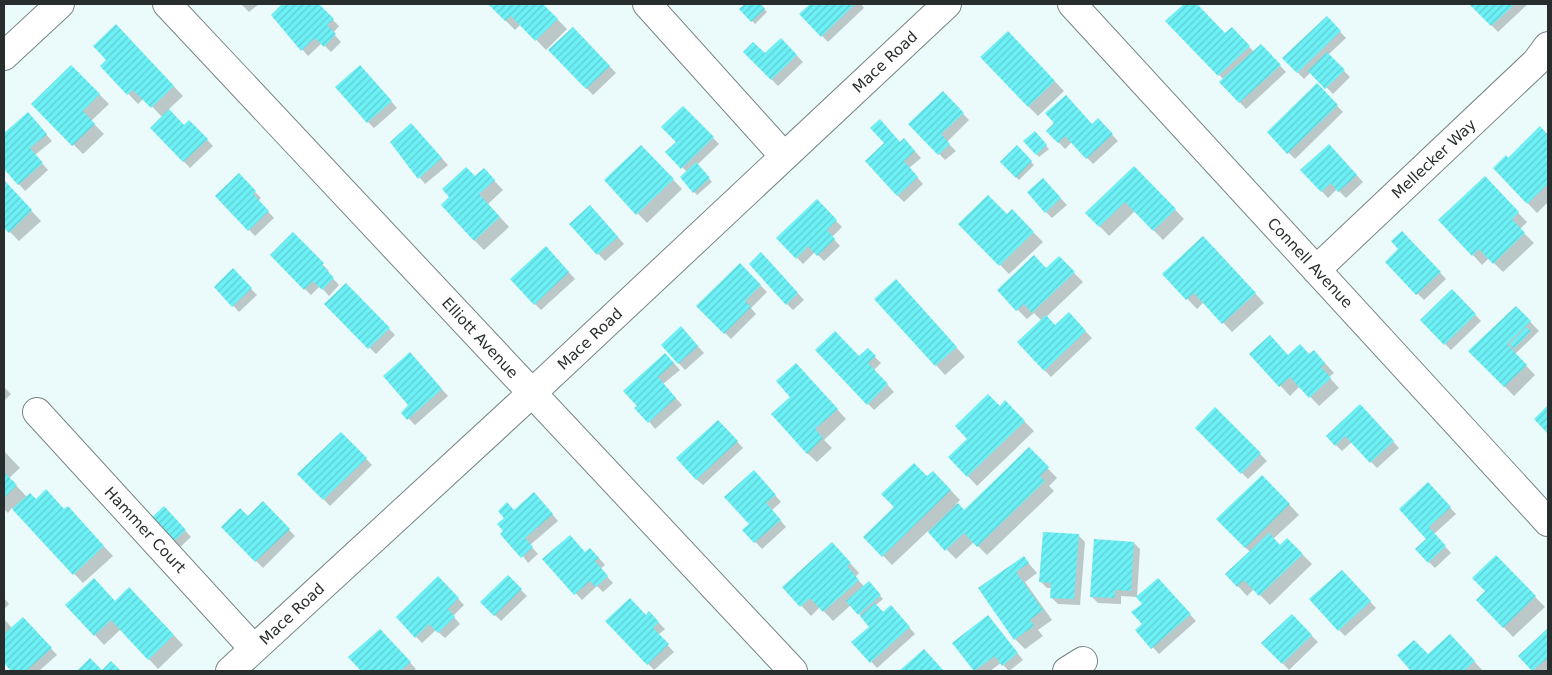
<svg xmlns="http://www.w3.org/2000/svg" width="1552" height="675" viewBox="0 0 1552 675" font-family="'DejaVu Sans',sans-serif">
	<defs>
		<pattern id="building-hatch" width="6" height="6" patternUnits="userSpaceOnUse" patternTransform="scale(1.25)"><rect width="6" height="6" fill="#6cf0f5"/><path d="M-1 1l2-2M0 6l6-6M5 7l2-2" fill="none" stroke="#5eced2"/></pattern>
	</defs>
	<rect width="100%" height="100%" fill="#ebfafa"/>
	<path fill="#0003" d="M241 4H259L249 12Z
		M284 4H301L303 6 306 4H317L339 26 333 33 341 42 331 52 322 43 308 56 273 15Z
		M489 4H542L567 29 546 50 521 24 515 30Z
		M747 4H759L767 12 755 24 741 9Z
		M812 4H861L864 8 828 42 801 14Z
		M1186 4H1196L1226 35 1241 38 1254 52H1267L1286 72 1246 109 1221 82 1224 80 1167 21Z
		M1471 4H1528L1498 32Z
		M1327 18 1346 38 1328 55 1350 77 1333 94 1311 72 1304 79 1284 58Z
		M573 28 616 73 593 95 550 50Z
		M125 35 183 96 168 110 184 126 189 121 213 146 190 168 152 128 162 117 144 98 138 104 102 66Z
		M781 39 803 62 778 86 745 52 765 55Z
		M1017 42 1064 91 1038 116 1028 106Z
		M71 66 109 104 91 121 104 134 83 154 33 104Z
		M366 73 397 108 374 128 368 122Z
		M1317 85 1343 112 1295 159 1268 132Z
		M943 93 969 120 947 142 956 151 945 160 910 124Z
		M683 107 719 144 697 165 712 182 697 195 681 177 687 172 667 152 678 142Z
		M28 114 52 141 35 155 48 170 25 191 4 167V135Z
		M1098 120 1118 141 1093 164 1072 142 1065 149 1048 131 1093 125Z
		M1540 127 1548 136V202L1537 213 1494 168 1508 160Z
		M417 131 448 165 425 184 391 142Z
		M1035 133 1049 149 1039 157 1025 141Z
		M901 143 910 146 921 158 909 168 923 184 904 202 897 195Z
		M641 146 682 189 647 223 605 180Z
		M1017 147 1034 165 1019 180 1001 162Z
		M1335 152 1363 182 1346 198 1337 189 1328 198 1302 170Z
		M1134 167 1184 219 1163 240 1135 211 1109 236 1087 213Z
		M484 170 503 190 488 204 509 227 484 250 474 240 475 177Z
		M239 175 261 198 258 201 274 218 255 236 217 196Z
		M4 182 41 221 19 241 4 226Z
		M1049 186 1067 205 1052 218 1046 212Z
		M1494 188 1527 222 1520 229 1534 243 1503 272 1489 258 1482 265 1473 255Z
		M816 201 842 227 832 237 840 246 824 261 815 252 803 264 778 238Z
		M1012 211 1043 242 1009 274 960 224 1007 216Z
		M597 213 624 244 605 261 571 224Z
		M1402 232 1446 279 1424 300 1386 262 1400 249Z
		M293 234 329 271 327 272 339 285 329 296 320 286 311 295 271 255Z
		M1213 247 1264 303 1232 332 1204 302 1197 309 1164 274Z
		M552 254 575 279 541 310 535 304Z
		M1059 258 1083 282 1046 317 1056 327 1069 314 1092 338 1051 377 1018 342 1041 320 1034 313 1027 319 998 290 1046 270Z
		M768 260 804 300 793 310 787 304Z
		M740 265 767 292 751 308 756 314 731 339 698 306Z
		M233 270 257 295 239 312 216 287Z
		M346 285 395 335 376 354 326 304Z
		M1452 290 1481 321 1451 350 1421 320Z
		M905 291 965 357 945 375 936 365Z
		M1516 307 1539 331 1515 354 1535 375 1514 396 1470 351Z
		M687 334 704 353 685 370 662 345Z
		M816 350 859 358 868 350 881 363 874 370 894 392 874 410Z
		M1251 354 1288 357 1309 355 1323 361 1334 373 1329 377 1339 388 1319 406 1300 386 1290 396Z
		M416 360 448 396 415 425 403 413 410 406Z
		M672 361 680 370 663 384 682 405 655 429 625 391Z
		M805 374 846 419 824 440 832 448 817 462 807 453 791 397Z
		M4 387 11 394 4 401Z
		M1005 402 1034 431 977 486 950 457Z
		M1215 409 1267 461 1248 479 1197 428Z
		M1367 412 1399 448 1377 468 1352 442 1342 451 1327 436Z
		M725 428 743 448 703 485 696 479Z
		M341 433 372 465 330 506 299 474Z
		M1029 449 1057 478 1049 486 1054 491 987 555 974 542 956 559 928 531 892 565 865 537 933 472 960 500 956 504 964 511Z
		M4 451 20 468 9 478 27 497 77 518 113 556 83 583 12 508 8 513 4 509Z
		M760 478 781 502 772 510 786 527 762 549 744 530 750 524Z
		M1428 484 1456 514 1434 534 1451 553 1435 568 1429 562Z
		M1272 486 1299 515 1273 539 1280 546 1287 539 1312 564 1270 605 1254 589 1247 596 1227 574 1250 552 1218 519Z
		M540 500 558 521 530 545 538 554 528 563 505 532 514 511Z
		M263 503 295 536 263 568 223 527 248 518Z
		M164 508 191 537 176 551Z
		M1079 536 1085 542 1080 605 1058 604 1051 597 1052 588H1047L1041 582Z
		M1134 543 1140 549 1137 597 1121 596V604L1098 603 1091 596Z
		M585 553 597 556 605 565 600 569 613 583 603 592 597 586 582 600 544 559Z
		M841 553 859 573 855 577 864 586 869 583 883 599 876 605 884 613H897L915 634 877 668 853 642 871 627 851 605 833 621 820 607 811 616 784 587Z
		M1496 557 1545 607 1513 637 1478 600 1487 591Z
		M1024 558 1037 573 1025 582 1052 620 1038 630 1043 636 1025 649 1015 639 980 589Z
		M508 577 527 596 501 621 482 602Z
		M438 578 464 605 453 616 460 624 445 638 436 630 422 643 397 617Z
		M1348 578 1376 608 1345 636 1339 630Z
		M1164 586 1196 621 1159 654 1137 630 1144 624Z
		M4 598 9 604 4 609Z
		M139 598 183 645 158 669 121 629 104 645 95 635 115 602Z
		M649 613 665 629 658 635 674 652 654 670 607 621 646 617Z
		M988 616 1023 660 1009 671 1001 663 990 671H975L953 643Z
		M1292 616 1318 642 1289 670 1263 643Z
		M4 619 12 628 29 625 57 655 39 671H12L4 662Z
		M1548 630V670L1533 671 1520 656Z
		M386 637 416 669 413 671H362L350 657Z
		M1459 645 1483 671H1413L1398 655 1428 656Z"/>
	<path fill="url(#building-hatch)" d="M282 4H319L334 19 327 25 336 34 324 47 315 38 301 51 271 15Z
		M488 4H543L558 19 535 41 511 16 505 21Z
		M745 4H761L765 9 751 22 739 9Z
		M810 4H855L821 37 799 14Z
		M1184 4H1197L1225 33 1232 27 1250 46 1218 76 1165 21Z
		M1469 4H1515L1491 26Z
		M1327 16 1341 31 1297 73 1282 58Z
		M116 24 174 86 151 108 133 90 127 95 100 66 106 60 93 46Z
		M573 27 610 66 586 89 548 50Z
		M1008 31 1055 81 1028 107 980 57Z
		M781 38 797 55 771 80 743 52 753 42 765 53Z
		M1261 44 1281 65 1239 103 1219 82Z
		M1327 52 1345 70 1325 89 1308 71Z
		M71 65 100 94 83 111 95 124 72 146 31 104Z
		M360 65 392 101 367 123 335 87Z
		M1317 83 1338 105 1287 154 1267 132Z
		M943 91 964 113 941 134 950 144 938 155 908 124Z
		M1066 95 1092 124 1098 118 1113 134 1086 159 1065 136 1058 143 1046 131 1054 123 1045 113Z
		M683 106 714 137 681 169 665 152 676 142 661 127Z
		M169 109 184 125 189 120 208 139 183 162 150 128Z
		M28 112 47 134 30 148 43 163 18 185 4 169V133Z
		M880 119 900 142 904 138 915 151 904 161 918 177 897 196 865 161 884 143 870 128Z
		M411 123 442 158 418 179 390 142Z
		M1540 126 1548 135V184L1527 204 1493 168 1506 155 1508 158Z
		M1035 131 1047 145 1036 155 1023 141Z
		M1329 144 1357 175 1338 192 1331 183 1321 192 1300 170Z
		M641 145 674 179 636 215 604 180Z
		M1017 145 1032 161 1016 178 1000 162Z
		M696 162 710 178 693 193 680 177Z
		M1134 166 1176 209 1153 231 1125 202 1099 227 1085 213Z
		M466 167 475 176 484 168 495 180 479 194 500 217 474 241 441 205 449 197 442 189Z
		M239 173 256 191 253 194 269 211 248 231 215 196Z
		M1485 176 1519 212 1512 219 1525 233 1493 264 1479 249 1472 256 1438 220Z
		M1043 178 1061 198 1045 213 1027 192Z
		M4 180 32 210 9 233 4 228Z
		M988 195 1007 214 1012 209 1034 232 999 266 958 224Z
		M817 199 837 220 827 230 835 239 817 256 808 246 796 259 776 238Z
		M590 205 618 237 597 255 569 224Z
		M1402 231 1441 272 1416 295 1385 262 1398 249 1391 241Z
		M293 232 324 263 322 265 334 278 322 290 313 281 304 290 270 255Z
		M1203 236 1256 293 1222 324 1194 293 1186 300 1162 274Z
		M546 246 569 272 534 305 510 279Z
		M761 252 798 293 786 305 749 264Z
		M1034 255 1046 268 1059 256 1075 272 1032 313 1024 304 1016 311 997 290Z
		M740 263 761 285 745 301 751 307 724 334 696 306Z
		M233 268 252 288 232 307 214 287Z
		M896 279 957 347 935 366 874 299Z
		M346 283 390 328 368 349 324 304Z
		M1452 289 1476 314 1444 345 1420 320Z
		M1516 306 1531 321 1507 344 1527 365 1504 387 1468 351Z
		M1069 312 1086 331 1044 371 1017 342 1046 315 1055 325Z
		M681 326 698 346 678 364 661 345Z
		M1526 327 1531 331 1514 349 1510 344Z
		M835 331 859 356 868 348 876 356 868 363 888 384 867 405 815 350Z
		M1270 335 1288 355 1300 344 1309 354 1314 350 1325 363 1321 367 1331 378 1309 398 1290 377 1279 387 1249 354Z
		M410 352 442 389 407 420 401 413 408 405 383 376Z
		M665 353 674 363 658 377 676 398 648 423 634 408 637 406 623 391Z
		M796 363 838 409 815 429 823 438 807 454 771 414 790 397 776 381Z
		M988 394 1000 406 1005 400 1025 421 967 477 948 457 967 439 955 426Z
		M1360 404 1394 441 1370 463 1345 436 1335 446 1326 436Z
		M1548 405V434L1534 419Z
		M1215 407 1261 453 1241 474 1195 428Z
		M718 420 738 441 696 480 676 458Z
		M341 432 367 458 323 500 297 474Z
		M1029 447 1049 467 1040 476 1045 481 977 547 964 533 945 551 928 532 958 503 964 510Z
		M914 463 927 476 933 471 951 490 882 557 863 537 894 507 881 494Z
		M754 470 776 495 766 503 781 520 754 543 742 530 749 524 724 497Z
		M4 472 17 485 4 498Z
		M1262 475 1290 504 1245 548 1216 519Z
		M1428 482 1451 507 1429 527 1446 546 1428 563 1415 549 1426 539 1399 509Z
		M46 489 64 509 68 506 104 546 73 575 12 509 30 493 36 499Z
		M534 492 553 514 525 538 533 547 521 558 500 534 503 531 497 524 504 518 498 511 507 502 514 510Z
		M263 501 290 529 255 562 221 527 240 508 248 516Z
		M164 506 186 530 169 546 147 522Z
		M1043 532 1079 534 1074 599 1050 598 1051 583 1039 582Z
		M1269 533 1280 545 1287 538 1303 554 1259 596 1244 580 1237 587 1225 574Z
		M570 535 585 552 590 548 599 558 595 561 608 576 596 587 590 581 574 595 542 559Z
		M1094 539 1134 542 1131 591 1115 590V598L1090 597Z
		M832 542 851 563 847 566 859 580 823 612 810 598 800 607 782 587Z
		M1496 555 1536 596 1503 628 1476 600 1485 591 1472 578Z
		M1024 556 1029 563 1016 572 1043 610 1030 620 1034 626 1014 640 978 588Z
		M1342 570 1371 601 1338 631 1309 599Z
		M508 575 522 589 494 616 480 602Z
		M438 576 459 598 448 609 455 617 438 633 429 624 415 638 396 617Z
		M94 578 115 601 129 587 174 635 148 660 111 620 94 636 65 605Z
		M1158 578 1191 614 1151 649 1135 630 1142 624 1131 612 1142 604 1136 597Z
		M869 581 881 595 858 615 846 601Z
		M630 598 646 615 649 611 659 622 653 628 669 644 647 665 605 621Z
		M875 603 883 612 891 605 910 627 870 663 851 642 869 627 860 616Z
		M1292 614 1312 635 1282 664 1261 643Z
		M988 615 1018 653 1002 666 995 656 974 671 952 643Z
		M23 617 52 648 26 671H11L4 663V634Z
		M1548 628V658L1532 671 1518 656Z
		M380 629 411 662 400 671H361L348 657Z
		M1450 634 1475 661 1464 671H1411L1397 655 1414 640 1428 654Z
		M924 649 944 671H899Z
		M90 658 102 670 111 661 121 671H77Z"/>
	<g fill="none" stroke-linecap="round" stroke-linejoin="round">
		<g stroke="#788485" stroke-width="30">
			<path id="minor" d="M167 4 793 671
				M647 4 784 156
				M1072 4 1548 522
				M4 56 60 4
				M1316 270 1536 62 1548 46
				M37 412 254 649
				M230 671 532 393 947 4
				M1067 671 1083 661"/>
		</g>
		<use href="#minor" stroke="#fff" stroke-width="28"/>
	</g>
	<g text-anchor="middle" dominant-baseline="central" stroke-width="5" stroke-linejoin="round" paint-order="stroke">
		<g font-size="15" fill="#282d2d" stroke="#fff">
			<text transform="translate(885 62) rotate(-43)">Mace Road</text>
			<text transform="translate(1434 159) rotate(-43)">Mellecker Way</text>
			<text transform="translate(1310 263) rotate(47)">Connell Avenue</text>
			<text transform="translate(480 338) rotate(47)">Elliott Avenue</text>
			<text transform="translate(590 339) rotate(-43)">Mace Road</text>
			<text transform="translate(145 530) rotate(47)">Hammer Court</text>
			<text transform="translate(292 614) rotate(-43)">Mace Road</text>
		</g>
	</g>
	<rect width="1552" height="675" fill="none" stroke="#282d2d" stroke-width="10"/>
</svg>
